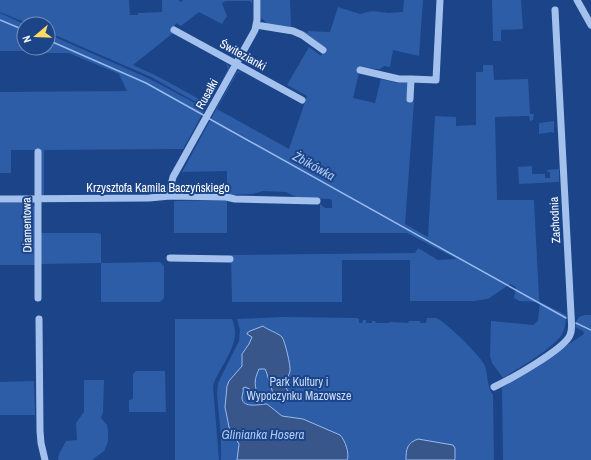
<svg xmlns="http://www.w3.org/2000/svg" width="591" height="460" viewBox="0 0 591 460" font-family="'Archivo Narrow',sans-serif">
	<rect width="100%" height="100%" fill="#1b4489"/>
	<path fill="#2e5da7" d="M0 0H129L130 15H138V13L162 12V0H178L181 2 183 0H252V4L250 1H226L222 3 227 16 222 24 199 12 181 26 176 23 172 31 173 33 133 65 159 77 208 104 228 69 226 63 229 66V68L208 104 206 106 194 101 151 77 48 32V24H29L0 12Z
		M261 0H290L291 26 308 33V31L330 32 338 7 360 14 372 11 389 13 403 12 404 0H423L419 56 393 50 390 67 384 66 380 69 360 68 353 98 375 103 381 79 397 83 407 82 408 83 409 100 414 102 405 224 428 237 435 116 456 117V126L476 125V72H483V65H493L494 80 528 79 530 114H534L533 120 530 121 529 116 495 117 497 200H534L539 299 540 302 566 315C566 322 565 330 561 336 549 351 520 367 503 378L492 363 490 356 491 321 533 325 538 321 540 302 519 301 514 298 516 287 510 284 488 299 474 301H410V260H342V302H232L231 255 415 253 418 248 438 260 457 259 407 233H320V204L325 208H332V201L330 199 298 198 286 192 263 191 252 194 227 195V171L182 172 236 73 238 71 242 72 237 73 217 109 289 149 307 96 287 85 309 47 321 56 324 48 308 36 266 24V22L261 18Z
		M492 0H521L523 29 501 30V41H493Z
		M0 13 24 24V48H48V34L150 79 193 102 205 107V109L183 149 44 150V196H40V151L34 150H11V173H0V92L127 91 119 74 69 53H40L22 51H0Z
		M554 121V133L551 132 539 134V123Z
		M532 166V174H545V178H550V172H548L547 170 559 169V182L519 184 518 167Z
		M227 200V233H174V201Z
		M0 203H31L36 208V265H0Z
		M41 233H97L101 234V263L160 262 164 266V298L160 302H101V263L41 264Z
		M585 315H591V329L576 322 579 317Z
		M284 317 356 318 359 319V323H362L363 320H366V323H372V321H375L376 323H389L390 322 408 323 409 321H420V323H426L427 318C430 318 433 318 436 318 445 321 482 357 485 366 488 375 487 388 493 395L494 460H221V437L217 394 218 383 239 341 240 330 237 319Z
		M175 319H232C243 344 220 364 213 386L219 460H175Z
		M576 323 591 331V460H503L502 388 584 334 583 331 575 327Z
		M136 371H165L166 412H129V400L133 399V374Z
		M84 380H104L103 412 101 418 107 425 108 431V442L104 451 92 460H58L59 454 66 441 77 440 76 423 84 412Z
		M34 381 35 415H0V382Z"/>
	<path fill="#385689" stroke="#97baef" d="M263 326C268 330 278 333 282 337 285 341 291 367 290 371 289 376 286 379 285 383 285 390 292 394 292 400L284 402 273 393 266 371 265 369H259C256 376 254 381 256 389L254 391 245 387 243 388C244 392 242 394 242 398 243 409 260 404 267 404L282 416 303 419 340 435C345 440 350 454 347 460H237L239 444 229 427 225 407 227 386 229 381 242 366V354L249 344 252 337 247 334V333L250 331Z
		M418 439 453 445 455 448V459L454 460H406C406 449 407 443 418 439Z"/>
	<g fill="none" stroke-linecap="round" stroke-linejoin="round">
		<path stroke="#97baef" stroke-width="1.5" d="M0 20 24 30
			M48 40 146 83 205 116
			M208 118 566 318
			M576 323 591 330"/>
		<path stroke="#a4c0ec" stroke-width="7" d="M577 0 591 25
			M256 25 293 31 302 35 323 50
			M174 30 302 100
			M360 70 399 79H411L410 99
			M411 79 436 80 440 0
			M38 152V298
			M170 196 171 185 173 177 255 30 257 20V0
			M0 199 149 198 170 196 226 197 235 199 317 201
			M170 258 230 259
			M39 319 40 431 41 443 45 460
			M494 387C509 380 565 349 570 335 573 329 571 320 571 314L555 10"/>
	</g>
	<g text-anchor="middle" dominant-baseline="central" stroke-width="4" stroke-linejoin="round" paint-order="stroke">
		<g font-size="12" fill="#fff" stroke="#1b4489">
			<text transform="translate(243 55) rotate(29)">Świtezianki</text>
			<text transform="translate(207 94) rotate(-61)">Rusałki</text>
			<text x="158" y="188">Krzysztofa Kamila Baczyńskiego</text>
			<text transform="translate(555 220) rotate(-93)">Zachodnia</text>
			<text transform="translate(27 225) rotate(-91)">Diamentowa</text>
		</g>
		<g font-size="12" fill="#cadcf9" stroke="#1b4489">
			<text x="299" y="382">Park Kultury i<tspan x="299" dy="14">Wypoczynku Mazowsze</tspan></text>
		</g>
		<g font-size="13" font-style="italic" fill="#b0cbf4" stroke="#1b4489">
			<text transform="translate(314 166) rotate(29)">Żbikówka</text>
			<text x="263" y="434">Glinianka Hosera</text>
		</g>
	</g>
	<g transform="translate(36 36) rotate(251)"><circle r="19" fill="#1b4489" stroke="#768fb8"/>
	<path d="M0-3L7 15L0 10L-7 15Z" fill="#feda61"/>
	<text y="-6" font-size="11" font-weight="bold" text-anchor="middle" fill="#ffffff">N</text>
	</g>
</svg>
